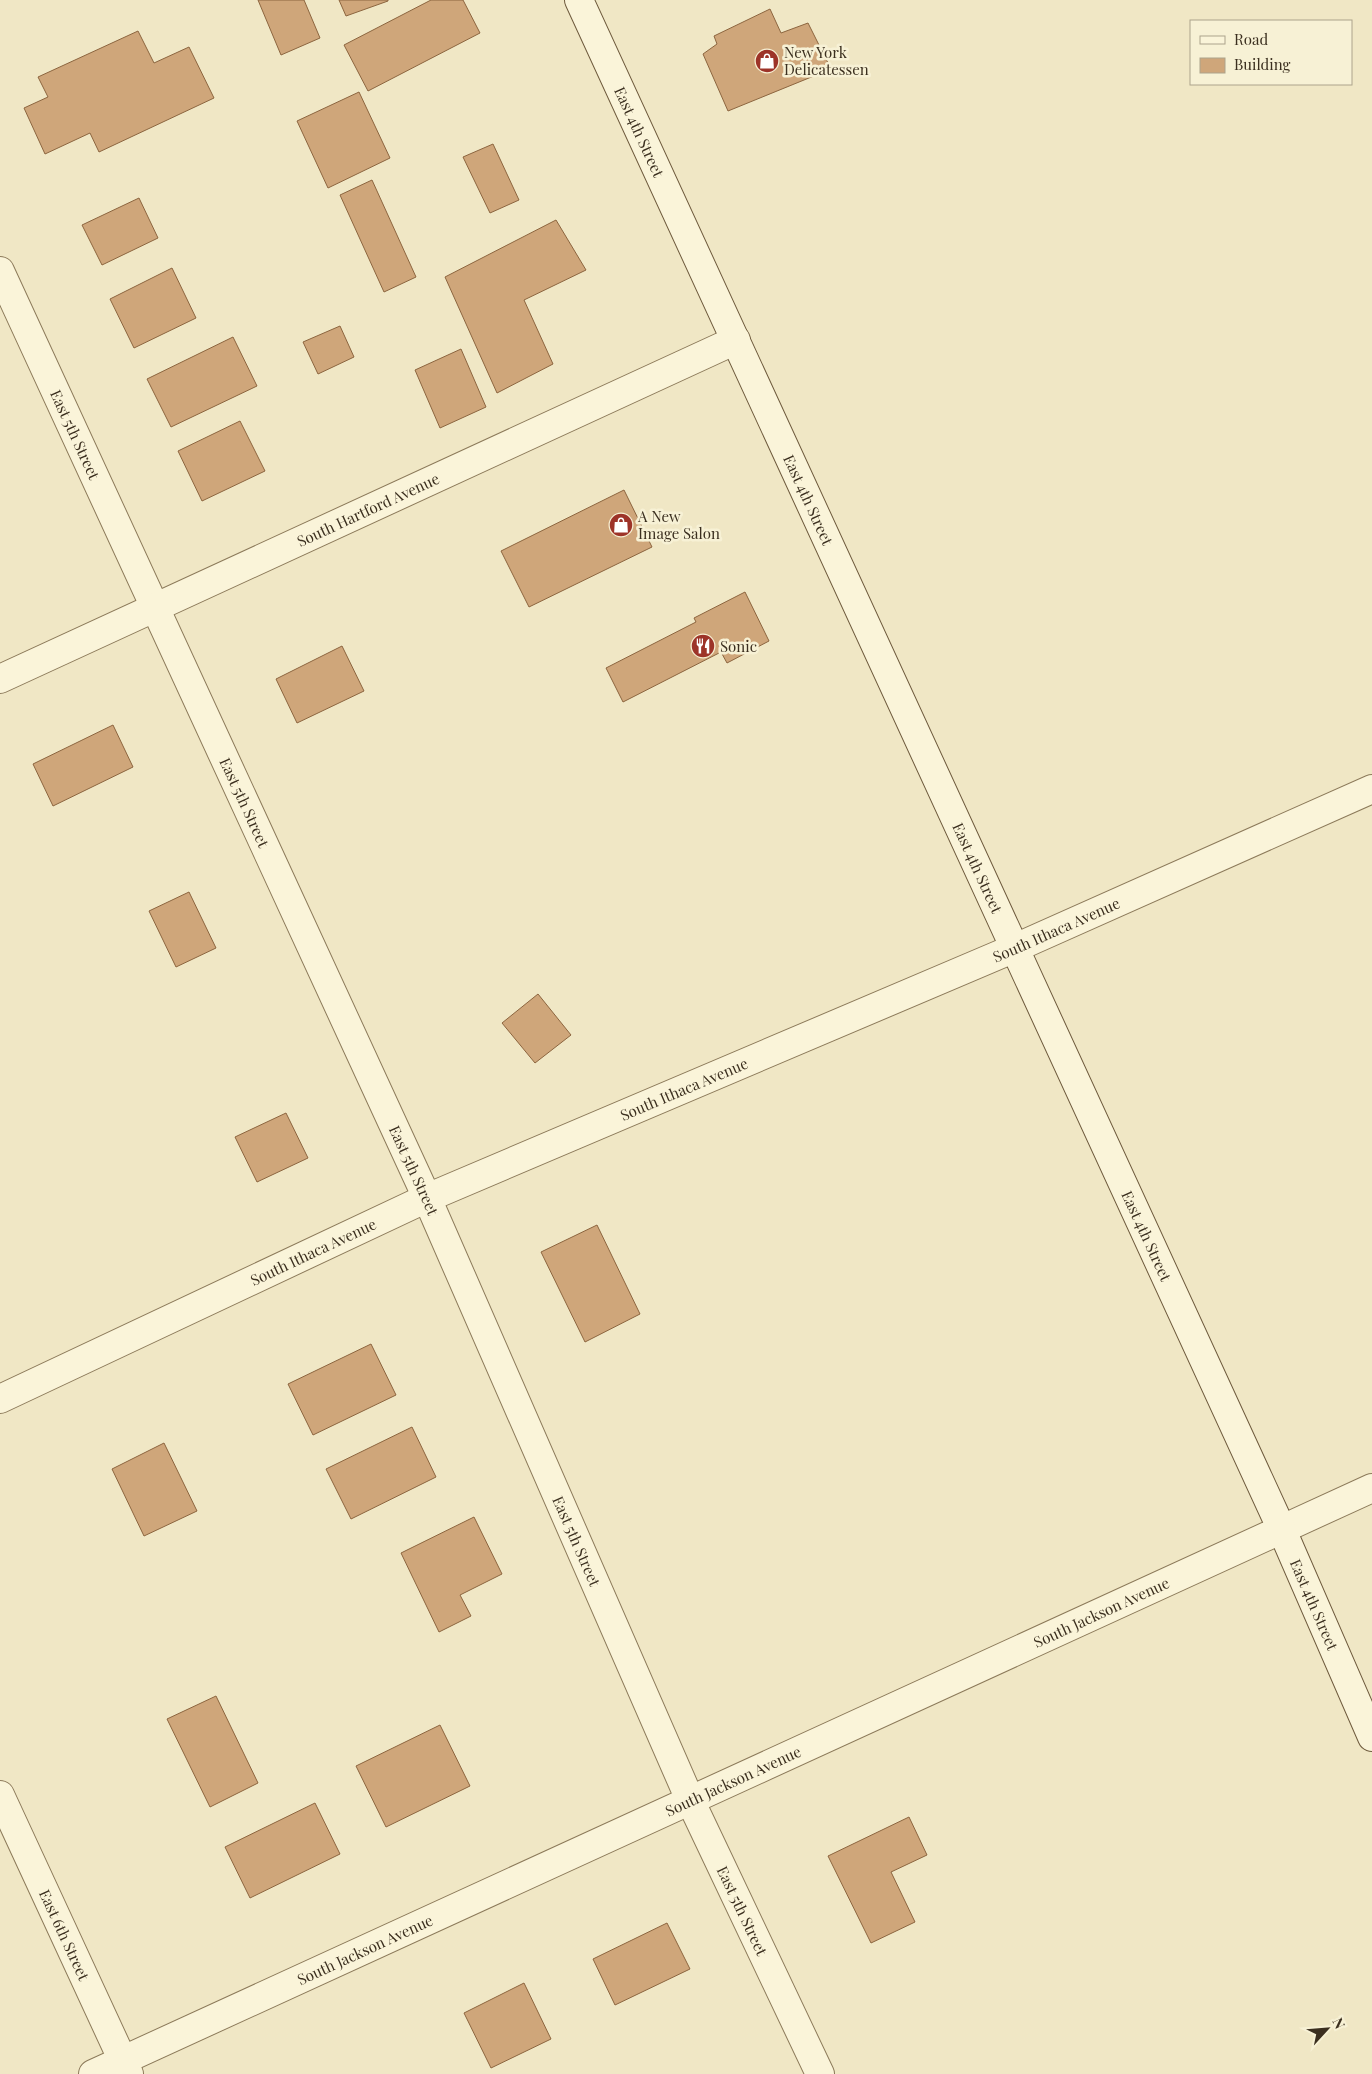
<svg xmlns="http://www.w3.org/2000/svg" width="1372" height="2074" viewBox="0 0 1372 2074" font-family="'Playfair Display',serif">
	<rect width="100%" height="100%" fill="#f0e7c5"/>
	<path fill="#cfa67a" stroke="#8c653f" d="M258 0H304L320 38 281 55Z
		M339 0H388V1L346 16Z
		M431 0H463L480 33 368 91 344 45Z
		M770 9 781 33 808 23 831 69 728 111 703 54 717 44 714 36Z
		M138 31 154 63 189 47 214 98 99 152 90 133 45 154 24 108 48 97 38 77Z
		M359 92 390 158 328 188 297 121Z
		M493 144 519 200 490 213 463 157Z
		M372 180 416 277 384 292 340 195Z
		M139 198 158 238 102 265 82 225Z
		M556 220 586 270 524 300 553 364 497 393 445 277Z
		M172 268 196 318 134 348 110 299Z
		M340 326 354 357 318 374 303 342Z
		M233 337 257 386 171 427 147 379Z
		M461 349 486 407 440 428 415 370Z
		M240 421 265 471 202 501 178 451Z
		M624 490 652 547 529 607 501 551Z
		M745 592 769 641 727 663 721 652 623 702 606 668 696 622 694 618Z
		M342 646 364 691 297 723 276 679Z
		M113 725 133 767 53 806 33 764Z
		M189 892 216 948 176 967 149 911Z
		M538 994 571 1035 535 1063 502 1023Z
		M286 1113 308 1158 257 1182 235 1137Z
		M597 1225 640 1314 585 1342 541 1252Z
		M371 1344 396 1395 313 1435 288 1384Z
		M412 1427 436 1477 351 1519 326 1469Z
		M164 1443 197 1511 144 1536 112 1469Z
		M474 1517 502 1574 460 1595 471 1616 439 1632 401 1553Z
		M216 1696 258 1783 210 1807 167 1719Z
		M440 1725 470 1786 386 1827 356 1766Z
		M315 1803 340 1854 250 1898 225 1847Z
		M909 1817 927 1855 891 1872 915 1922 871 1943 828 1856Z
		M667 1923 690 1969 615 2005 593 1959Z
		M524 1983 551 2039 491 2068 464 2013Z"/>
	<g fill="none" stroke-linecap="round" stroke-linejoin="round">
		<g stroke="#8c7a5a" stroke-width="30">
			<g id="street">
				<path id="s1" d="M0 271 427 1198 690 1800 820 2074"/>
				<path id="s2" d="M0 679 736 340"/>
				<path id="s3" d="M0 1399 427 1198 1015 948 1372 789"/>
				<path id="s4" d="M0 1795 129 2074"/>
				<path id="s5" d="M93 2074 1372 1488"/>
			</g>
		</g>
		<g stroke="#6e5a3d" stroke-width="30">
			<g id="secondary">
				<path id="s6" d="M579 0 1282 1530 1372 1737"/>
			</g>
		</g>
		<use href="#street" stroke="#faf4d9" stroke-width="28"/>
		<use href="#secondary" stroke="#faf4d9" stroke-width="28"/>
	</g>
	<defs>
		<g id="shop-disc" transform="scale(1.25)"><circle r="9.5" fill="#9d3328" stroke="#f7f1d5"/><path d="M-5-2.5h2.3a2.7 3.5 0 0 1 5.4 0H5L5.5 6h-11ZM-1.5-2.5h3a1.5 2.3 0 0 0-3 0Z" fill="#fff"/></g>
		<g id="restaurant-disc" transform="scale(1.25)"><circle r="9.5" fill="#9d3328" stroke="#f7f1d5"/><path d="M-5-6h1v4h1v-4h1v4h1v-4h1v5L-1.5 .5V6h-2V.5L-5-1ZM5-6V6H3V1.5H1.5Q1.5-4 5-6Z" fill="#fff"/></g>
	</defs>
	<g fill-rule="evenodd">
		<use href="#shop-disc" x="767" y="61"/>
		<use href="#shop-disc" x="621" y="525"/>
		<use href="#restaurant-disc" x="703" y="646"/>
	</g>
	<g text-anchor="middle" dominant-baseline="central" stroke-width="5" stroke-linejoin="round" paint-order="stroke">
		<g font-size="15" fill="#3b2f1f" stroke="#f7f1d5" text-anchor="start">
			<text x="784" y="52">New York<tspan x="784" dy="17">Delicatessen</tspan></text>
			<text x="638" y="516">A New<tspan x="638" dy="17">Image Salon</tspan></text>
			<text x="720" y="646">Sonic</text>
		</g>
		<g font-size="15" fill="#3b2f1f" stroke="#f7f1d5">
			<text stroke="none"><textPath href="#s6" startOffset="145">East 4th Street</textPath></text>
			<text stroke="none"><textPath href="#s1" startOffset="180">East 5th Street</textPath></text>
			<text stroke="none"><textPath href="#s6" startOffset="550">East 4th Street</textPath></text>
			<text stroke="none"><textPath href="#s2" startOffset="405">South Hartford Avenue</textPath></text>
			<text stroke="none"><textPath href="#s1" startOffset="585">East 5th Street</textPath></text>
			<text stroke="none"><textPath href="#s6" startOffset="955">East 4th Street</textPath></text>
			<text stroke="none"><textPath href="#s3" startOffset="1156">South Ithaca Avenue</textPath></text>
			<text stroke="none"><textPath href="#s3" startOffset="751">South Ithaca Avenue</textPath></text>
			<text stroke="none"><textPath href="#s1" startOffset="990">East 5th Street</textPath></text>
			<text stroke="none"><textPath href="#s6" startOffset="1360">East 4th Street</textPath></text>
			<text stroke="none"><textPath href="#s3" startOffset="346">South Ithaca Avenue</textPath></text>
			<text stroke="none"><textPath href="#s1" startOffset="1395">East 5th Street</textPath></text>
			<text stroke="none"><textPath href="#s6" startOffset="1765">East 4th Street</textPath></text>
			<text stroke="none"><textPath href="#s5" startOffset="1109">South Jackson Avenue</textPath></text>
			<text stroke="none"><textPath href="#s5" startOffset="704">South Jackson Avenue</textPath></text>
			<text stroke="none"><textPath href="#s1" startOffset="1800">East 5th Street</textPath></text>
			<text stroke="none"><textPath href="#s4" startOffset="154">East 6th Street</textPath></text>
			<text stroke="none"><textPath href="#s5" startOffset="299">South Jackson Avenue</textPath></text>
		</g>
	</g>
	<rect x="1190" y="20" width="162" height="65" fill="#f7f1d5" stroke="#aca38c"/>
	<rect x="1200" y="36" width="25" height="8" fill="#faf4d9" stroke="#aca38c"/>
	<text x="1234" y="45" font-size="15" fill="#3b2f1f">Road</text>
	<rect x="1200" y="58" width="25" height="15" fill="#cfa67a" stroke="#aca38c"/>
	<text x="1234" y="70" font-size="15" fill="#3b2f1f">Building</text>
	<g transform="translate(1327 2029) rotate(64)" stroke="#f7f1d5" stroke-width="4" paint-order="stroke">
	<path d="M0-4L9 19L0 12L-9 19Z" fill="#3b2f1f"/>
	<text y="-8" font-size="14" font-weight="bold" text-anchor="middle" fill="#3b2f1f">N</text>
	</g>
</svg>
